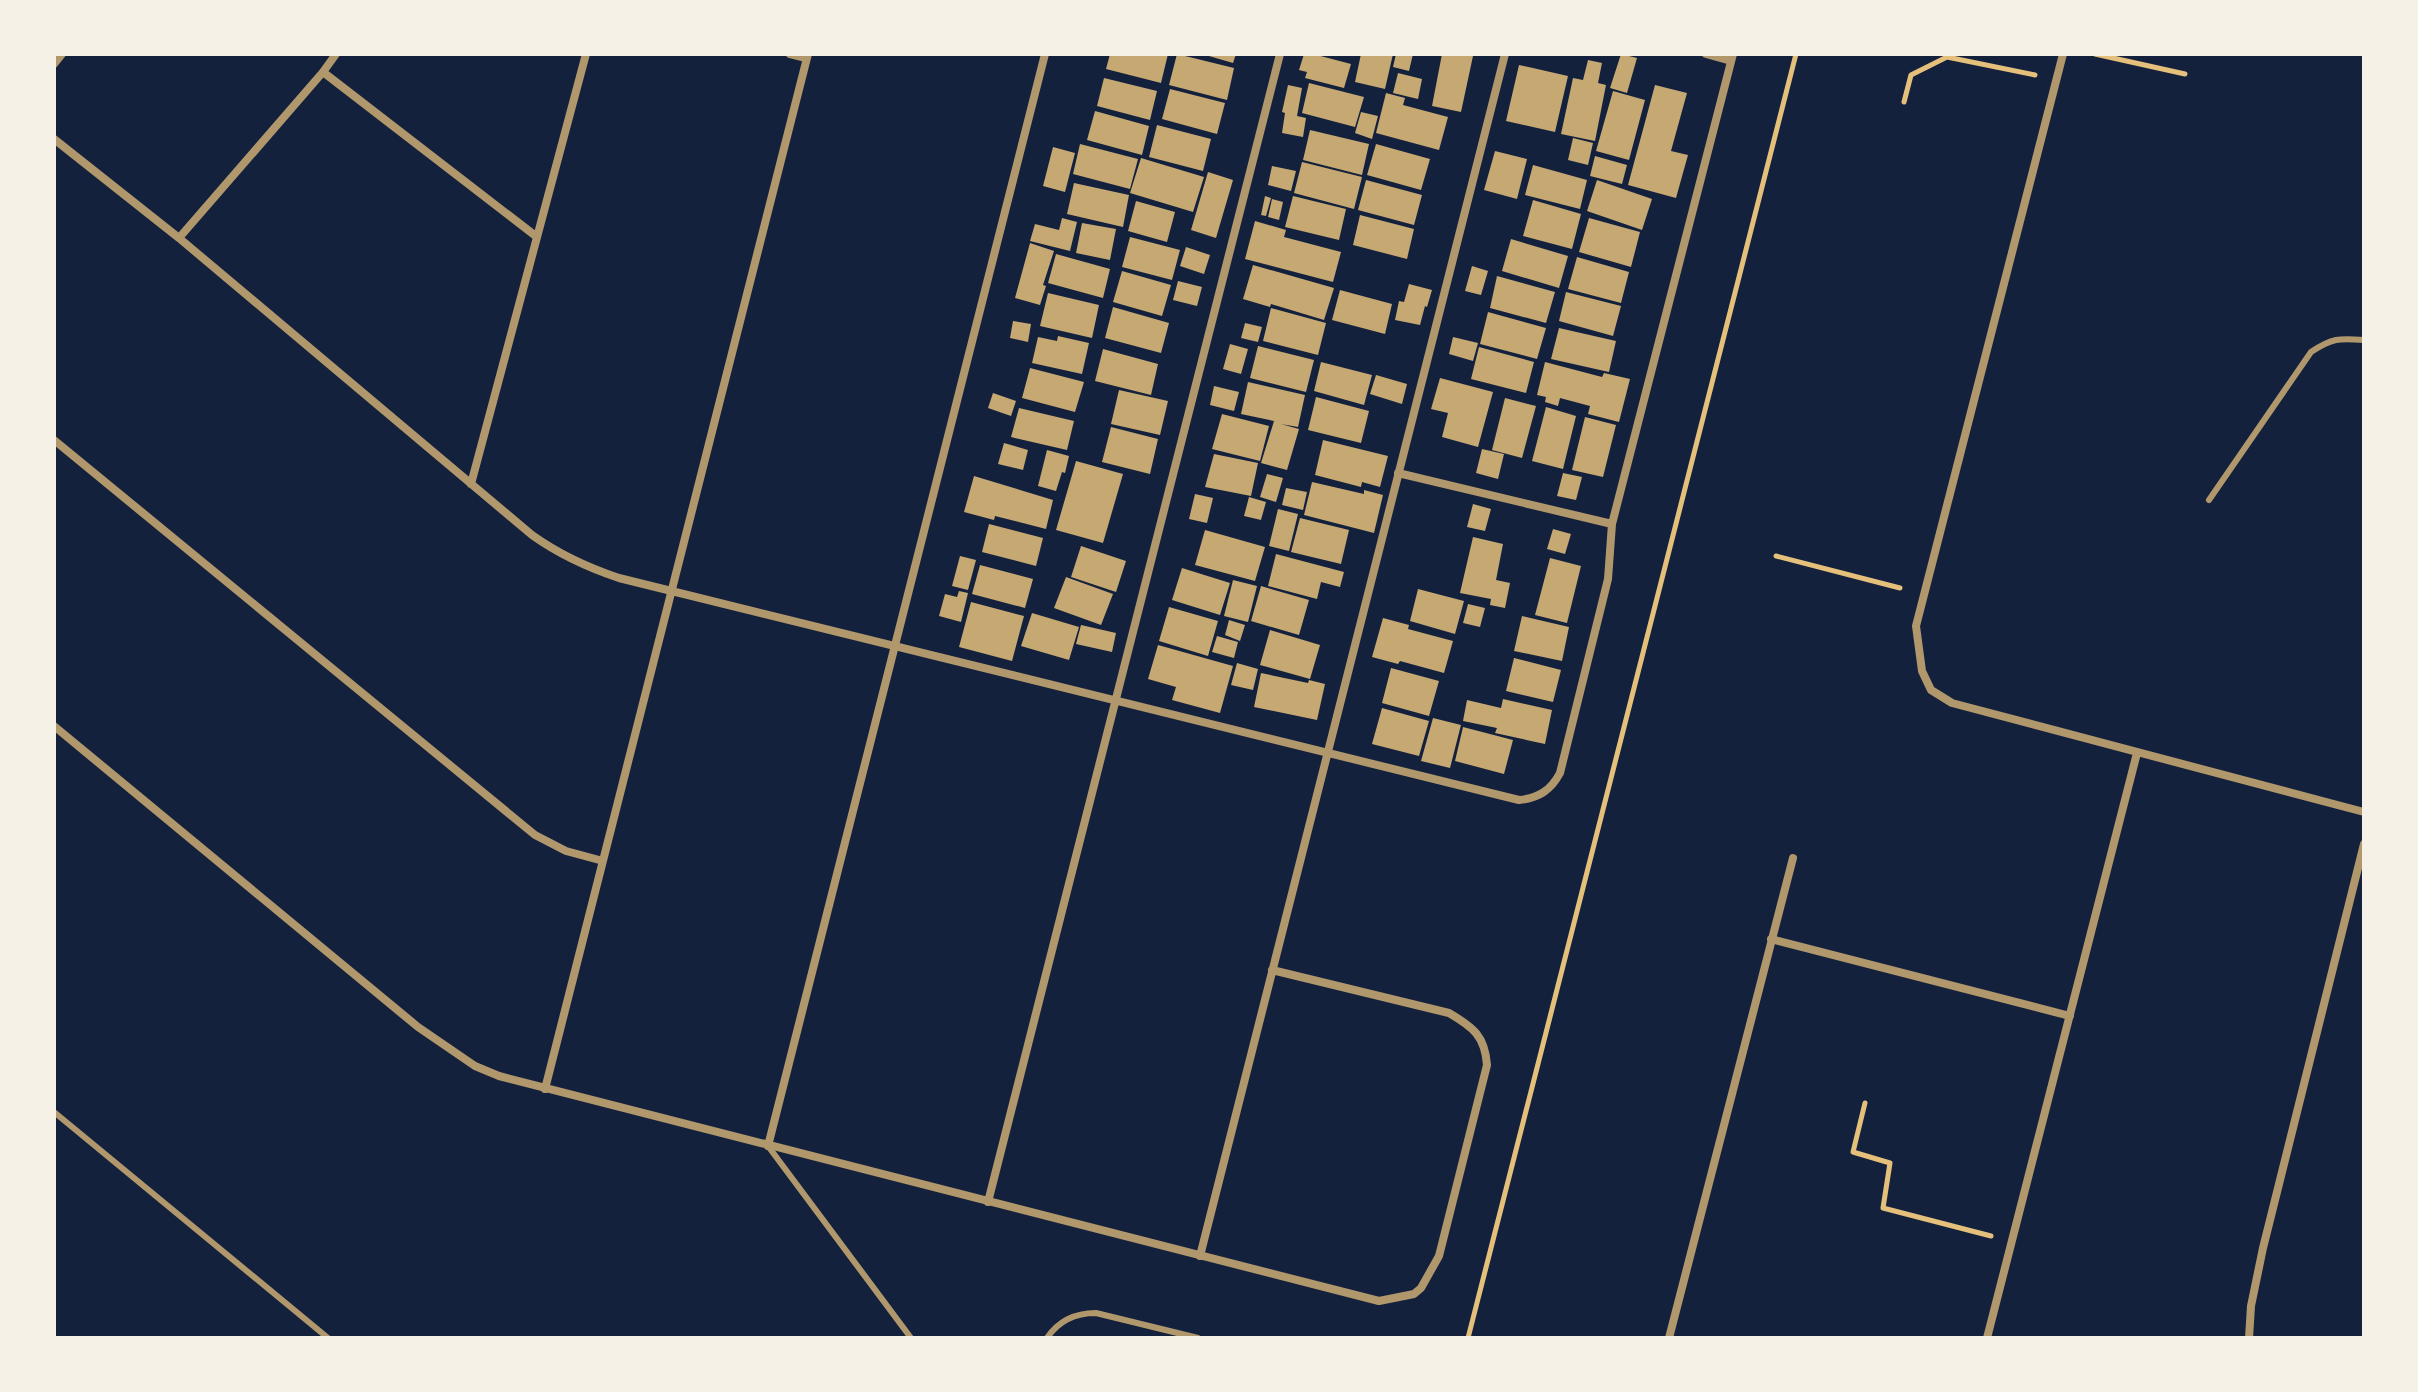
<svg xmlns="http://www.w3.org/2000/svg" width="2418" height="1392" viewBox="0 0 2418 1392" font-family="Raleway,sans-serif">
	<rect width="100%" height="100%" fill="#14213d"/>
	<path fill="#c6a872" d="M1110 54H1168L1161 83 1106 69Z
		M1177 54 1234 68 1227 100 1169 85Z
		M1202 54H1236L1233 63Z
		M1304 54H1313L1351 64 1344 88 1305 78 1307 72 1299 70Z
		M1361 54H1393L1385 89 1355 82Z
		M1396 54H1413L1409 71 1393 67Z
		M1442 54 1473 56 1461 112 1432 106Z
		M1621 54 1637 58 1627 93 1610 88Z
		M1588 60 1602 63 1598 83 1606 85 1595 141 1561 134 1573 78 1583 80Z
		M1519 65 1568 76 1555 132 1506 121Z
		M1398 73 1422 79 1418 99 1393 93Z
		M1104 78 1157 91 1150 120 1097 106Z
		M1309 83 1364 97 1355 127 1302 113Z
		M1288 85 1302 88 1297 116 1306 118 1303 137 1282 133 1285 113 1282 112Z
		M1655 85 1687 93 1671 151 1688 155 1676 198 1628 185Z
		M1170 89 1225 103 1217 134 1162 119Z
		M1613 91 1645 100 1629 160 1596 151Z
		M1386 93 1405 98 1403 105 1448 117 1439 150 1376 133Z
		M1095 111 1149 126 1142 155 1087 140Z
		M1361 112 1378 116 1372 139 1355 133Z
		M1157 125 1211 139 1203 171 1149 157Z
		M1310 130 1369 144 1362 175 1303 160Z
		M1573 138 1593 143 1588 165 1568 160Z
		M1080 144 1138 159 1130 189 1073 174Z
		M1376 144 1430 159 1421 190 1367 175Z
		M1053 147 1075 153 1065 192 1043 186Z
		M1495 151 1527 159 1517 199 1484 190Z
		M1595 156 1627 165 1622 184 1590 176Z
		M1141 158 1204 177 1193 212 1130 193Z
		M1302 162 1362 177 1354 209 1294 193Z
		M1533 165 1587 180 1580 209 1525 195Z
		M1272 166 1296 171 1291 191 1268 185Z
		M1208 172 1233 180 1216 238 1191 230Z
		M1366 180 1422 195 1414 225 1358 210Z
		M1597 180 1652 199 1642 230 1587 211Z
		M1074 183 1129 195 1123 227 1067 214Z
		M1265 196 1271 198 1266 216 1261 215Z
		M1293 196 1346 209 1339 240 1285 227Z
		M1272 199 1283 202 1279 220 1268 217Z
		M1533 200 1581 214 1572 249 1523 236Z
		M1136 201 1175 212 1167 242 1128 231Z
		M1360 215 1414 229 1407 259 1353 245Z
		M1062 218 1077 222 1070 251 1030 241 1035 224 1059 230Z
		M1589 218 1640 232 1631 267 1579 252Z
		M1255 221 1286 230 1284 237 1341 252 1333 282 1245 259Z
		M1082 223 1116 229 1110 260 1076 253Z
		M1130 237 1180 250 1172 280 1122 267Z
		M1511 239 1568 256 1559 288 1502 271Z
		M1030 243 1054 251 1043 285 1046 286 1040 305 1015 298Z
		M1186 247 1210 255 1204 274 1180 266Z
		M1056 254 1110 269 1103 298 1048 283Z
		M1577 257 1629 272 1621 303 1568 289Z
		M1253 265 1334 288 1324 320 1271 304 1270 307 1243 299Z
		M1472 266 1488 271 1481 295 1465 291Z
		M1122 271 1171 285 1162 316 1113 302Z
		M1497 276 1555 292 1546 323 1490 308Z
		M1178 281 1202 287 1197 306 1173 300Z
		M1409 284 1432 290 1427 307 1425 306 1420 325 1395 320 1399 301 1404 302Z
		M1340 290 1392 304 1385 334 1332 320Z
		M1566 292 1621 306 1613 336 1559 321Z
		M1048 293 1099 305 1092 338 1040 326Z
		M1113 307 1169 323 1161 353 1105 338Z
		M1271 308 1326 323 1318 355 1263 341Z
		M1488 312 1546 328 1537 359 1480 344Z
		M1013 321 1031 324 1028 342 1010 338Z
		M1245 323 1262 327 1258 342 1241 338Z
		M1559 328 1616 341 1609 372 1551 359Z
		M1058 336 1089 343 1082 374 1032 363 1038 337 1057 341Z
		M1453 337 1478 343 1473 361 1449 354Z
		M1230 344 1248 349 1241 374 1223 369Z
		M1258 346 1314 360 1306 392 1250 378Z
		M1479 347 1534 362 1526 393 1471 379Z
		M1103 349 1158 364 1151 395 1095 381Z
		M1321 362 1372 375 1364 405 1314 391Z
		M1545 362 1602 377 1604 373 1630 379 1619 422 1588 414 1590 406 1560 398 1558 406 1545 402 1546 397 1537 395Z
		M1030 368 1084 382 1075 412 1022 398Z
		M1376 375 1407 384 1402 404 1370 394Z
		M1440 378 1493 392 1478 447 1442 437 1448 413 1431 409Z
		M1248 382 1305 395 1298 427 1281 424 1299 429 1287 470 1261 463 1274 421 1241 414Z
		M1214 386 1239 392 1234 411 1210 405Z
		M1119 390 1168 401 1160 435 1111 424Z
		M993 393 1016 401 1011 416 988 408Z
		M1316 397 1369 411 1361 443 1308 430Z
		M1505 398 1536 406 1522 458 1492 450Z
		M1546 407 1576 416 1563 469 1532 461Z
		M1019 408 1074 421 1067 450 1011 437Z
		M1222 414 1269 426 1260 461 1212 449Z
		M1585 417 1616 425 1603 477 1572 470Z
		M1111 427 1158 439 1150 474 1102 462Z
		M1323 440 1388 456 1380 487 1362 482 1361 487 1315 475Z
		M1004 443 1028 450 1023 470 998 464Z
		M1482 449 1504 454 1498 479 1476 473Z
		M1047 450 1069 456 1065 473 1062 472 1056 491 1038 486Z
		M1214 454 1258 463 1251 496 1205 487Z
		M1076 461 1123 474 1103 543 1056 530Z
		M1563 473 1582 477 1576 500 1557 496Z
		M1267 474 1283 478 1276 502 1260 497Z
		M974 476 1053 500 1046 529 995 516 994 520 964 512Z
		M1312 482 1364 494V490L1383 495 1374 533 1304 515Z
		M1286 488 1307 492 1303 510 1282 505Z
		M1195 494 1213 498 1207 523 1189 519Z
		M1249 497 1266 502 1261 520 1244 516Z
		M1473 504 1491 509 1485 531 1467 527Z
		M1278 509 1298 514 1289 551 1269 546Z
		M1300 518 1349 530 1341 564 1291 552Z
		M989 524 1043 538 1036 566 982 552Z
		M1553 529 1571 534 1565 554 1547 549Z
		M1205 530 1265 547 1255 581 1195 565Z
		M1473 537 1503 544 1496 580 1510 583 1505 608 1490 605 1491 599 1460 593Z
		M1081 546 1126 561 1116 592 1071 577Z
		M1276 554 1344 572 1340 587 1321 582 1317 599 1268 586Z
		M960 556 976 560 968 590 952 586Z
		M1550 558 1581 566 1567 623 1535 615Z
		M980 565 1033 579 1025 608 972 594Z
		M1182 568 1230 583 1220 615 1172 600Z
		M1066 577 1113 594 1101 625 1054 608Z
		M1233 580 1257 586 1248 622 1224 616Z
		M1261 586 1309 600 1299 635 1251 621Z
		M1418 589 1464 601 1455 634 1410 621Z
		M959 591 968 593 961 622 939 616 945 594 957 597Z
		M971 602 1024 616 1012 661 959 647Z
		M1468 604 1485 608 1480 627 1463 623Z
		M1169 607 1218 621 1208 656 1159 641Z
		M1032 613 1079 627 1069 660 1021 646Z
		M1522 616 1569 627 1562 661 1514 651Z
		M1383 618 1409 625 1408 629 1453 641 1444 673 1400 661 1398 664 1372 657Z
		M1229 620 1245 625 1240 641 1225 635Z
		M1081 625 1116 633 1112 652 1076 644Z
		M1270 630 1320 645 1310 679 1260 665Z
		M1217 636 1238 642 1234 658 1212 652Z
		M1158 645 1233 666 1220 713 1172 700 1176 687 1148 679Z
		M1514 658 1561 670 1553 702 1506 691Z
		M1237 663 1258 669 1253 690 1231 685Z
		M1391 668 1439 681 1429 716 1382 703Z
		M1261 673 1308 683 1309 680 1325 684 1317 720 1254 707Z
		M1503 699 1552 710 1545 744 1495 733 1497 728 1463 721 1467 700 1501 708Z
		M1382 708 1429 721 1419 756 1372 744Z
		M1433 718 1461 725 1450 768 1421 761Z
		M1463 727 1513 740 1504 774 1455 761Z"/>
	<g fill="none" stroke-linecap="round" stroke-linejoin="round">
		<path stroke="#e5c07b" stroke-width="5" d="M2095 54 2185 74
			M1904 102 1911 75 1947 57 2035 75
			M1776 556 1900 588
			M1865 1103 1853 1152 1890 1163 1883 1208 1991 1236
			M1468 1338 1796 54"/>
		<path stroke="#b1986c" stroke-width="6" d="M2209 500 2311 352C2332 338 2339 338 2364 340
			M54 1112 328 1338
			M768 1146 911 1338
			M1047 1338C1059 1320 1075 1313 1096 1313L1198 1338"/>
		<path stroke="#b1986c" stroke-width="8" d="M790 54 806 58
			M1706 54 1731 61
			M2063 54 1916 626 1922 671 1931 690 1952 703 2364 812
			M54 64 62 54
			M323 72 537 237
			M54 139 179 238 532 535C560 555 586 567 619 578L1519 800C1539 798 1551 790 1560 773L1608 579 1612 524 1733 54
			M179 238 323 72 336 54
			M54 440 535 835 566 851 603 861
			M1398 473 1612 524
			M471 484 586 54
			M54 726 418 1027 475 1066 499 1076 1379 1301 1414 1294 1421 1288 1439 1256 1487 1065C1485 1036 1473 1027 1449 1013L1272 970
			M1771 939 2070 1016
			M545 1089 808 54
			M768 1146 1045 54
			M988 1202 1280 54
			M1200 1256 1505 54
			M1669 1338 1793 858
			M1987 1338 2137 753
			M2249 1338 2251 1306 2263 1248 2364 844"/>
	</g>
	<rect width="2418" height="1392" fill="none" stroke="#f6f1e7" stroke-width="112"/>
</svg>
